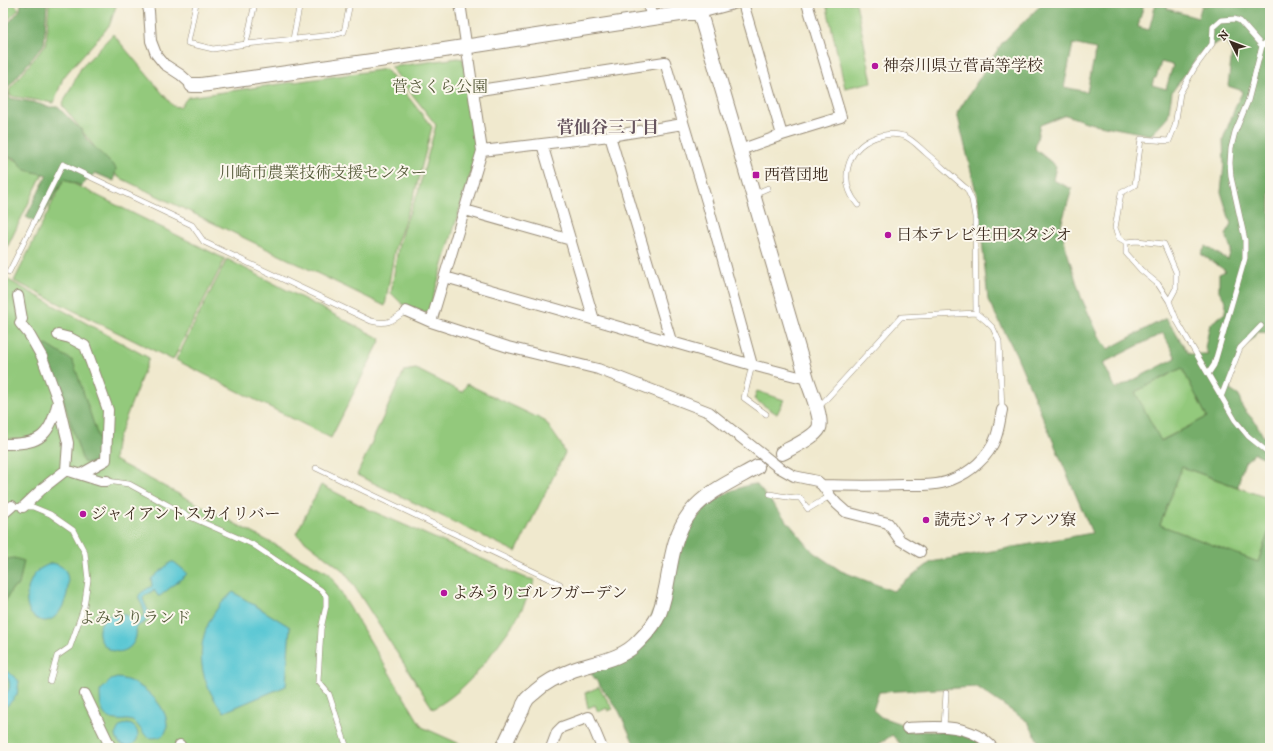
<svg xmlns="http://www.w3.org/2000/svg" width="1273" height="751" viewBox="0 0 1273 751" font-family="'IM FELL DW Pica','Noto Serif JP',serif">
	<rect width="100%" height="100%" fill="#fbf7ec"/>
	<filter id="ink" filterUnits="userSpaceOnUse"><feTurbulence type="fractalNoise" baseFrequency=".025" numOctaves="2"/><feDisplacementMap in="SourceGraphic" scale="8" xChannelSelector="R" yChannelSelector="G"/><feConvolveMatrix kernelMatrix="1 2 1 2 8 2 1 2 1" color-interpolation-filters="sRGB"/></filter>
	<filter id="wash" filterUnits="userSpaceOnUse"><feTurbulence type="fractalNoise" baseFrequency=".012" numOctaves="4" result="noise"/><feDisplacementMap in="SourceGraphic" scale="16" xChannelSelector="R" yChannelSelector="G"/><feGaussianBlur stdDeviation="0.9" result="paint"/><feColorMatrix in="noise" values="0 0 0 0 0 0 0 0 0 0 0 0 0 0 0 0 0 1.4 0 .05"/><feComposite in="paint" operator="in"/></filter>
	<g filter="url(#wash)">
		<rect width="100%" height="100%" fill="#f0e9ce"/>
		<path fill="#93c97b" stroke="#677a4c" d="M3 3H13L19 9 3 25Z
			M49 3H117L110 24 104 32 73 66 63 78 54 103 10 96 9 90 46 44Z
			M826 3H856L872 82 845 88Z
			M113 34 173 106 180 107 188 97 386 69 432 127 415 192 395 248 385 306 118 177 62 105 81 68Z
			M458 58 463 59 477 152 429 311 425 313 402 304 391 293 398 248 403 229 418 192 436 125 391 67Z
			M3 156 45 169 3 256Z
			M64 179 225 259 173 360 14 281Z
			M227 259 381 339 331 438 176 360Z
			M3 277 149 358 116 443 114 460 329 573 422 727 469 748H3Z
			M1182 368 1207 417 1160 441 1135 392Z
			M416 369 462 392 467 384 545 421 561 444 565 453 516 552 357 475 404 371Z
			M757 391 784 400 777 414 754 399Z
			M1182 467 1270 499V528L1258 562 1160 525Z
			M321 485 370 510 526 578 535 580C531 588 528 597 524 605 518 618 509 630 500 642 480 670 464 691 433 709L345 572 296 534Z
			M599 687 613 709 608 711 607 708 598 712 595 705 588 708 585 693Z"/>
		<path fill="#76ad6b" stroke="#586c44" fill-rule="evenodd" d="M21 3H47L44 44 7 89 9 98 33 102 49 107H58L81 130 87 140 116 168 114 181 95 173 81 186 64 179 38 224 26 217 47 175 25 170 15 158 3 156V29L20 10Z
			M1043 3H1144L1138 27 1149 30 1156 3H1168L1167 9 1198 18 1202 5 1206 6 1207 3H1270V333L1258 332 1241 350 1232 372 1230 390 1239 396 1242 407 1256 423 1263 436 1270 439V461L1255 453 1245 462 1241 473 1238 487 1182 467 1160 525 1258 562 1270 528V748H1050L1039 743 1028 722 977 687 879 692 873 710 881 717 901 724 906 731 960 732 988 748H904L892 735 875 747V748H636L619 711 590 672 639 649 680 544 690 524 708 505 731 491 748 485 756 484 813 552 841 571 893 591 931 562 1092 533 1016 354 988 300 978 200 957 113 1002 43ZM1224 39 1232 52 1228 86 1243 91 1237 103 1223 139 1224 165 1221 192 1231 224 1226 235 1231 249 1228 260 1206 246 1201 254 1226 271 1219 274V291L1226 302 1225 313 1210 324 1205 348 1208 354H1189L1166 318 1108 349 1099 336 1081 297 1066 248 1061 225 1072 189 1053 180 1056 166 1035 149 1040 125 1066 115 1089 123 1151 135 1168 116 1172 92 1201 52ZM1073 44 1096 49 1087 92 1064 87ZM1161 62 1173 65 1166 89 1152 85 1154 78H1156ZM1163 333 1176 358 1116 389 1103 363ZM1182 368 1207 417 1161 441 1135 392Z
			M47 345 73 361 103 452 97 464 83 462 55 373 39 348Z
			M14 558 24 561 19 585 12 589 3 606V581L7 559Z"/>
		<path fill="#5cc8d4" stroke="#4c7979" d="M171 562H174L185 571 187 573 186 575 160 596H158L154 590 143 597C143 603 149 609 149 616L145 622 136 627C137 635 136 641 130 647 112 663 86 634 106 618 109 615 114 614 117 613L126 615 134 622 142 618 145 614C141 596 130 598 152 586L151 579Z
			M52 563C57 564 62 566 65 570 76 589 56 638 32 615 22 605 28 581 36 572 40 568 47 565 52 563Z
			M233 592 290 627 286 686 224 712C191 674 194 625 233 592Z
			M3 669 11 674 19 681 17 695 9 704 3 709V696C10 691 11 686 8 678L3 676Z
			M117 678C138 679 169 705 167 727 166 735 161 738 153 738 141 739 141 720 127 720 124 720 121 721 118 720 101 720 100 705 100 691L111 680Z
			M116 735a11 11 0 1 1 22 0a11 11 0 1 1-22 0Z"/>
	</g>
	<g filter="url(#ink)">
		<g fill="none" stroke-linecap="round" stroke-linejoin="round">
			<g stroke="#968a76" stroke-width="6">
				<path id="lane" d="M196 3 188 43 213 49 246 44 333 35 344 32 350 3
					M293 39 300 3
					M246 44 255 3
					M754 194 768 188
					M858 205C838 182 846 149 874 138 884 134 894 133 904 136 912 139 919 147 926 153 940 165 953 177 967 189L972 200 975 217 976 313
					M1126 242V253L1141 270 1158 284 1169 301 1177 321 1235 420 1248 436 1270 454
					M9 272 63 164 192 225 204 242 371 321C388 325 392 321 406 311
					M1169 301 1176 288V272L1164 244 1137 241 1126 242 1119 238 1115 228 1121 193 1135 185 1141 139 1169 141 1175 126 1180 93 1195 67 1212 44 1213 27 1221 20 1235 19 1240 21 1262 46
					M752 365 744 398 766 414
					M1208 374 1214 365 1245 258V240L1231 177 1230 163 1231 148 1235 132 1248 101 1262 46 1270 39
					M1221 397 1240 348 1261 326
					M819 407 901 317 976 313 986 321 993 328 999 341 1002 410
					M316 468 560 584
					M107 481 129 484 188 516 252 544 321 590 326 596V606L321 629 318 681 329 694 347 748
					M770 494C780 496 790 498 800 498L808 509 830 496
					M3 506 33 507 50 514 73 530 85 553 88 580 84 607 70 647 57 656 50 681
					M944 727 946 693"/>
			</g>
			<g stroke="#968a76" stroke-width="12">
				<path id="street" d="M147 3 149 11 151 41 156 54 164 64 181 75 192 85
					M647 3 653 18
					M743 3 782 135
					M700 13 737 3
					M473 91 665 62 707 202 752 365
					M610 136 671 341
					M542 144 594 320
					M740 150 782 135 841 117 807 3
					M482 151 610 136 683 124
					M465 210 571 240
					M445 277 752 365 807 379
					M18 296 22 319 20 323 29 334 42 357 58 401 68 443 66 470
					M406 311 431 322 508 347 598 369 709 412 778 467 794 476 817 481 822 485 830 496 837 504 846 512 888 523 900 540 920 552
					M431 322 482 151 460 3
					M58 335 70 338 85 346 108 410 106 460 81 474
					M3 444C36 444 49 440 57 405
					M822 485C850 486 878 486 905 485 920 485 937 486 951 480 970 473 989 457 996 437 999 429 1000 419 1002 410
					M23 507 43 488 66 470 101 481H107
					M3 514 12 506
					M85 694 111 748
					M907 728C938 726 971 723 993 748
					M180 745 181 748
					M551 748 557 732 562 727 589 717 602 748"/>
			</g>
			<g stroke="#968a76" stroke-width="16">
				<path id="secondary" d="M697 3 807 379C810 389 823 419 819 428 815 437 791 448 782 453
					M192 85H201L379 60 653 18 687 13H700
					M503 748C509 735 515 722 522 710 523 706 525 702 527 699 530 696 534 693 536 691 547 681 560 675 573 670 596 662 622 660 639 641 647 633 655 624 659 614 672 581 667 543 690 513 706 492 734 480 757 467"/>
			</g>
			<use href="#lane" stroke="#fff" stroke-width="5"/>
			<use href="#street" stroke="#fff" stroke-width="10"/>
			<use href="#secondary" stroke="#fff" stroke-width="14"/>
		</g>
	</g>
	<g fill="#b5179e" stroke="#fbf7ec" stroke-width="1.5">
		<circle cx="875" cy="66" r="4"/>
		<rect x="752" y="171" width="8" height="8" rx="2"/>
		<circle cx="888" cy="235" r="4"/>
		<circle cx="83" cy="514" r="4"/>
		<circle cx="926" cy="520" r="4"/>
		<circle cx="444" cy="593" r="4"/>
	</g>
	<g text-anchor="middle" dominant-baseline="central" stroke-width="4" stroke-linejoin="round" paint-order="stroke">
		<g font-size="16" fill="#3b2a1e" stroke="#fbf7ec" text-anchor="start">
			<text x="883" y="66">神奈川県立菅高等学校</text>
			<text x="764" y="175">西菅団地</text>
			<text x="896" y="235">日本テレビ生田スタジオ</text>
			<text x="91" y="514">ジャイアントスカイリバー</text>
			<text x="934" y="520">読売ジャイアンツ寮</text>
			<text x="452" y="593">よみうりゴルフガーデン</text>
		</g>
		<g font-size="16" fill="#555a3a" stroke="#fbf7ec">
			<text x="440" y="87">菅さくら公園</text>
			<text x="323" y="173">川崎市農業技術支援センター</text>
			<text x="135" y="618">よみうりランド</text>
		</g>
		<g font-size="17" font-weight="bold" fill="#67555f" stroke="#fbf7ec">
			<text x="608" y="128">菅仙谷三丁目</text>
		</g>
	</g>
	<rect width="1273" height="751" fill="none" stroke="#fbf7ec" stroke-width="16"/>
	<g transform="translate(1231 42) rotate(312)" stroke="#fbf7ec" stroke-width="3" paint-order="stroke">
	<path d="M0-3L7 15L0 10L-7 15Z" fill="#3b2a1e"/>
	<text y="-6" font-size="11" font-weight="bold" text-anchor="middle" fill="#3b2a1e">N</text>
	</g>
</svg>
